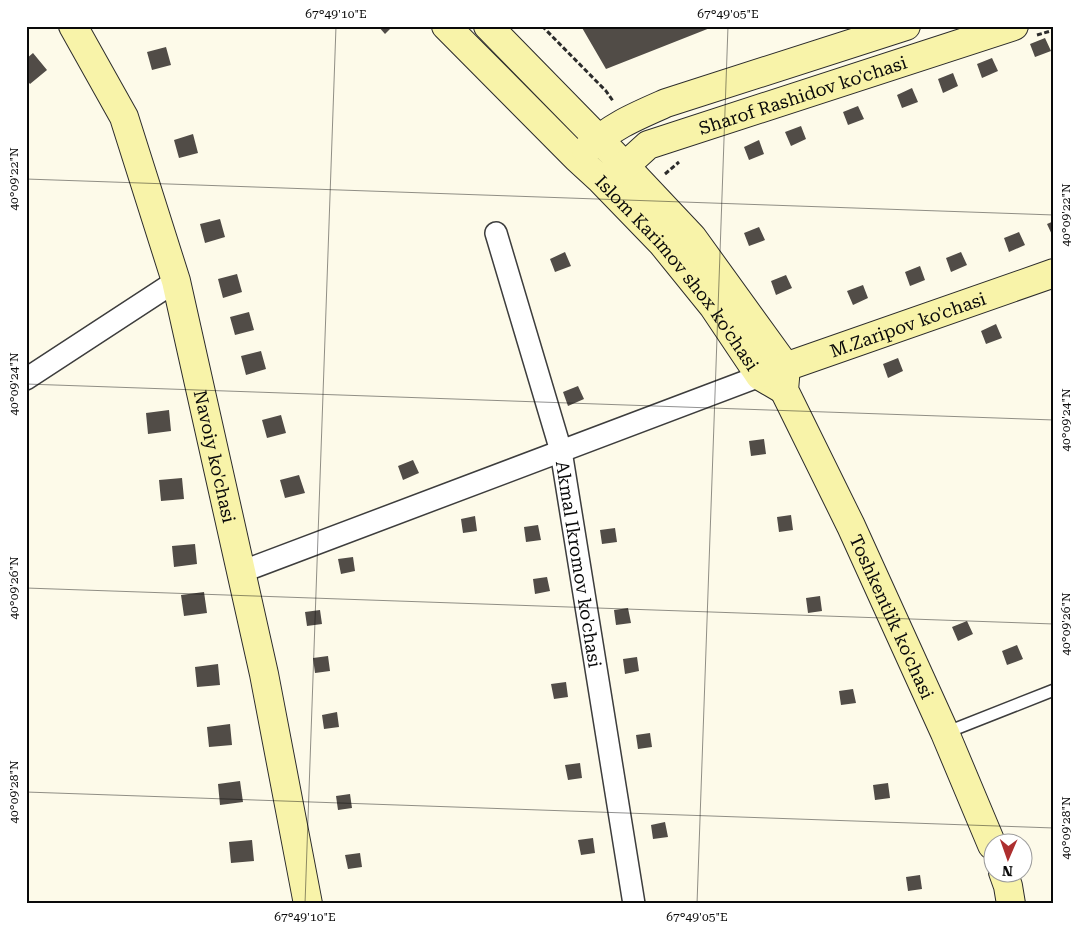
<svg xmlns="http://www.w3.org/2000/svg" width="1080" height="930" viewBox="0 0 1080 930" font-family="'Roboto Serif',serif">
	<rect width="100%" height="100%" fill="#fdfae9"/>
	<path fill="#514c47" d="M378 26H393L385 34Z
		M581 26H715L606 69Z
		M1045 38 1051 51 1035 57 1030 44Z
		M166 47 171 65 152 70 147 52Z
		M33 53 47 70 30 84 26 79V59Z
		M992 58 998 71 982 78 977 64Z
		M953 73 958 86 943 93 938 79Z
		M912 88 918 102 902 108 897 95Z
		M858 106 864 119 848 125 843 112Z
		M801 126 806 139 791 146 785 132Z
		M193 134 198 153 179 158 174 140Z
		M759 140 764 154 749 160 744 147Z
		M220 219 225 237 205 243 200 224Z
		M1054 221V239L1047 224Z
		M759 227 765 240 749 246 744 233Z
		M1019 232 1025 245 1009 252 1004 238Z
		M565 252 571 266 555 272 550 259Z
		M961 252 967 265 951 272 946 258Z
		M920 266 925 280 910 286 905 272Z
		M237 274 242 292 223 298 218 279Z
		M786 275 792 288 776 295 771 281Z
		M863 285 868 298 853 305 847 291Z
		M249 312 254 330 235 335 230 317Z
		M996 324 1002 338 986 344 981 331Z
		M261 351 266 369 246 375 241 356Z
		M898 358 903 371 888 378 883 364Z
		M578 386 584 399 568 406 563 392Z
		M169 410 171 431 148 434 146 413Z
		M281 415 286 433 267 438 262 420Z
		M764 439 766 454 751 456 749 441Z
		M413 460 419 473 403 480 398 466Z
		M299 475 305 493 285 498 280 480Z
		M182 478 184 499 161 501 159 480Z
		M791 515 793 530 779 532 777 517Z
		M475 516 477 531 463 533 461 519Z
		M538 525 541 540 526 542 524 527Z
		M615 528 617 542 602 544 600 530Z
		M195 544 197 564 174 567 172 546Z
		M353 557 355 571 341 574 338 559Z
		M547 577 550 591 535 594 533 579Z
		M204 592 207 613 184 616 181 595Z
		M820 596 822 611 808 613 806 598Z
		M628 608 631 623 616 625 614 610Z
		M320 610 322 624 307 626 305 612Z
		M967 621 973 634 958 641 952 627Z
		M1017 645 1023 659 1007 665 1002 651Z
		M328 656 330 671 315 673 313 658Z
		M637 657 639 671 625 674 623 659Z
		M218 664 220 685 197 687 195 667Z
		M566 682 568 697 554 699 551 684Z
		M853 689 856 703 841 705 839 691Z
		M337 712 339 727 324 729 322 715Z
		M230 724 232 745 209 747 207 727Z
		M650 733 652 747 638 749 636 735Z
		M580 763 582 778 568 780 565 765Z
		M240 781 243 802 220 805 218 784Z
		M888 783 890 798 875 800 873 785Z
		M350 794 352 808 338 810 336 796Z
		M665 822 668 837 653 839 651 825Z
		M593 838 595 853 581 855 578 840Z
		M252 840 254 861 231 863 229 842Z
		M360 853 362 867 348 869 345 855Z
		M920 875 922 889 908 891 906 877Z"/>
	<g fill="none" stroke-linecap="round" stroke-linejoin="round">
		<g stroke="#3d3d3d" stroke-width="14">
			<path id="lane" d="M945 733 1054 690"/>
		</g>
		<g stroke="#3d3d3d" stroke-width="24">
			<g id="street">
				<path id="s1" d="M496 233 561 451 634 904"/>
				<path d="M26 379 176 281"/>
				<path d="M241 572 760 376"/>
			</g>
		</g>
		<g stroke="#2c2c2c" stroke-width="30">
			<g id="secondary">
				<path id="s2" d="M73 26 124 117 176 281 264 674 308 904"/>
				<path id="s3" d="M446 26 577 158 601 180 662 243 713 306 760 376 784 390"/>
				<path id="s4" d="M488 26 625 166 692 237 786 367 784 390 851 526 945 733 992 845"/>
				<path d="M586 150C612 126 634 117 666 103L906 26"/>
				<path id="s5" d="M609 175 625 166 648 145 1014 26"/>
				<path id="s6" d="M768 373 1054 273"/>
				<path d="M1003 872 1008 886 1011 904"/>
			</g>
		</g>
		<path stroke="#2c2c2c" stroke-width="3" stroke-dasharray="5 2.5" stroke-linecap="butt" d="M542 26 606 91 613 101
			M1037 35 1054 30
			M665 174 679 162"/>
		<use href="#lane" stroke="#fff" stroke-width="11"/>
		<use href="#street" stroke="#fff" stroke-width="21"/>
		<use href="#secondary" stroke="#f8f3a9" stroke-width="28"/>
	</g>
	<path fill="none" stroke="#0a0a0a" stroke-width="1" stroke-opacity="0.45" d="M26 179 1054 215M26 384 1054 420M26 588 1054 624M26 792 1054 828M305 904 336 26M697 904 728 26"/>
	<g text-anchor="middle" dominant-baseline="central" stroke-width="5" stroke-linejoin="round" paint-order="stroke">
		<g font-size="18" fill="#0a0a0a" stroke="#fff">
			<text stroke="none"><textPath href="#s5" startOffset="212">Sharof Rashidov ko'chasi</textPath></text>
			<text stroke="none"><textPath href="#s3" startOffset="339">Islom Karimov shox ko'chasi</textPath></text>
			<text stroke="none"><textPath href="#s6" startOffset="148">M.Zaripov ko'chasi</textPath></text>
			<text stroke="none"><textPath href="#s2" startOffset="456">Navoiy ko'chasi</textPath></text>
			<text stroke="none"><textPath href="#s1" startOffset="342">Akmal Ikromov ko'chasi</textPath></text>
			<text stroke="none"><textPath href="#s4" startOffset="728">Toshkentlik ko'chasi</textPath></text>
		</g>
	</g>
	<rect width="1080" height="930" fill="none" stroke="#ffffff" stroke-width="55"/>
	<g transform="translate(1008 858) rotate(182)"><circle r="24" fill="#ffffff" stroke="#9d9d9d"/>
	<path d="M0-4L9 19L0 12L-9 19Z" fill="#ad2f2f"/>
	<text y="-8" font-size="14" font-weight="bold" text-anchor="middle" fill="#0a0a0a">N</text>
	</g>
	<rect x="28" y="28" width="1024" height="874" fill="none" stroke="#0a0a0a" stroke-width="2"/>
	<g font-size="12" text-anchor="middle" fill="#0a0a0a">
		<text x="336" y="18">67°49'10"E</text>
		<text x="728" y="18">67°49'05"E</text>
		<text transform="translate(14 179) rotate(-90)" y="4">40°09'22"N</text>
		<text transform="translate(1066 215) rotate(-90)" y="4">40°09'22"N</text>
		<text transform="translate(14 384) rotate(-90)" y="4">40°09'24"N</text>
		<text transform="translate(1066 420) rotate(-90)" y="4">40°09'24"N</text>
		<text transform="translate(14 588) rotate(-90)" y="4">40°09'26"N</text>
		<text transform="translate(1066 624) rotate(-90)" y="4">40°09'26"N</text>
		<text transform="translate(14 792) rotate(-90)" y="4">40°09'28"N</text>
		<text transform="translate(1066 828) rotate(-90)" y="4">40°09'28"N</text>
		<text x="305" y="921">67°49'10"E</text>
		<text x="697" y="921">67°49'05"E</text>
	</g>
</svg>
